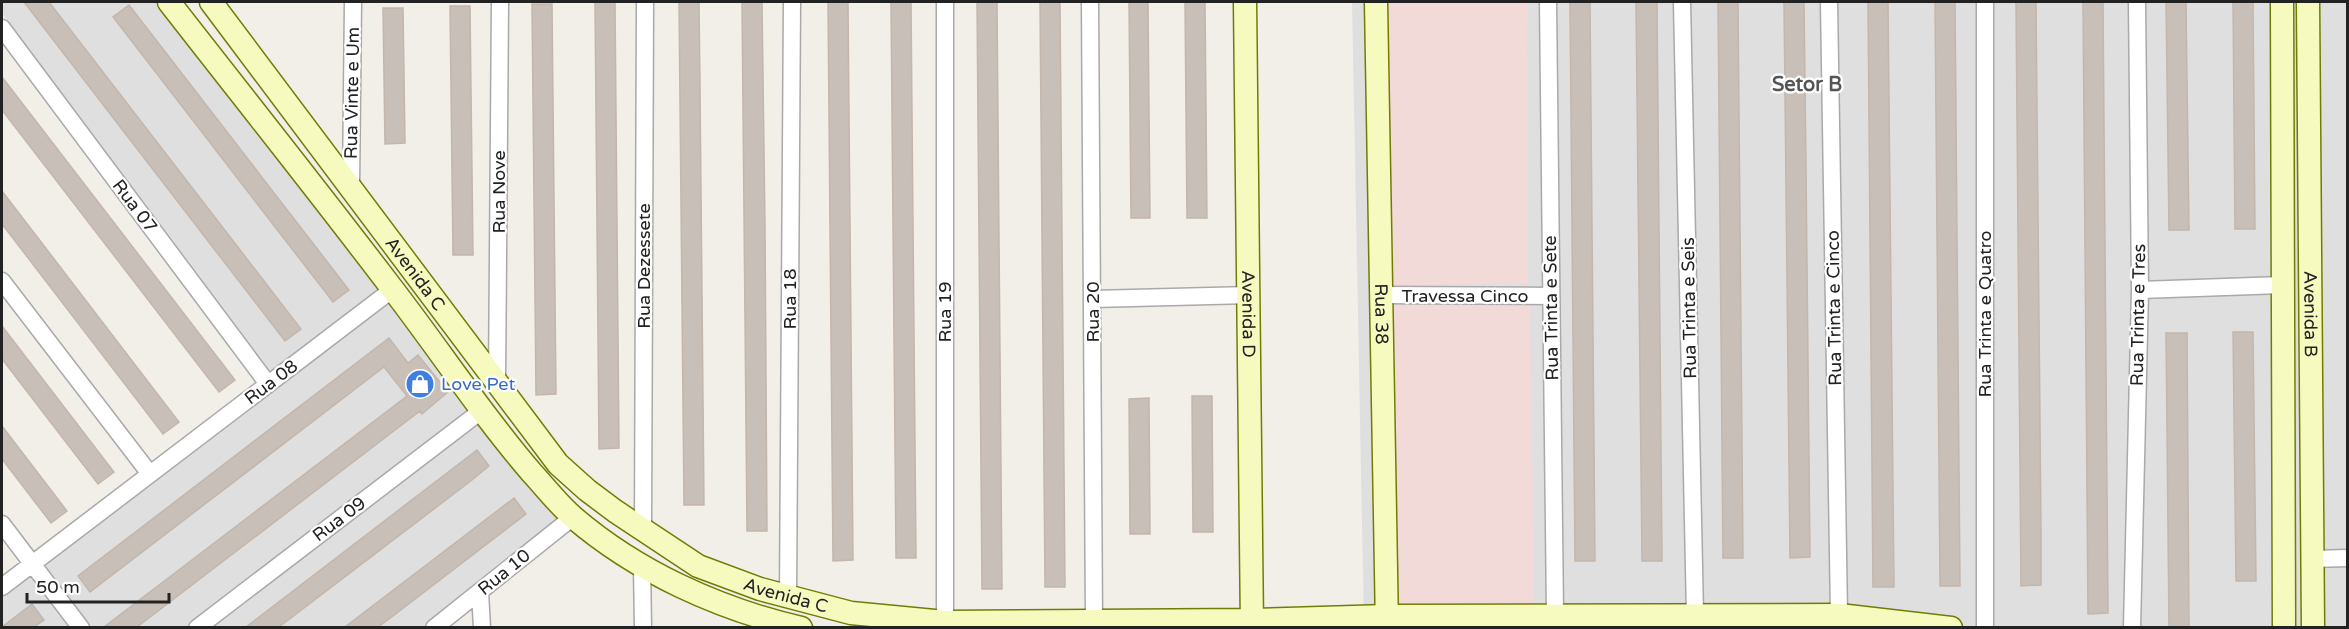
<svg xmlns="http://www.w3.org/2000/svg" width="2349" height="629" viewBox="0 0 2349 629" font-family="'Varela Round',sans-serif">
	<rect width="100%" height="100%" fill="#f2efe9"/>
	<path fill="#e0dfdf" d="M2 2H162L386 290 271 375 2 13Z
		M1352 2H2347V627H1364Z
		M393 289 573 517 434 627 2 628V587Z"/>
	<path fill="#f2dad9" d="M1387 2H1527L1528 283 1388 286Z
		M1530 302 1534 604 1395 606 1391 305Z"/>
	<path fill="#c7bfb8" stroke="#c4b6ab" stroke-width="1.5" d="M24 2H49L301 329 285 341Z
		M595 2H615L619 448 599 449Z
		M679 2H699L700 86 704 505H684Z
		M742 2H762L765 225 767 531H747Z
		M828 2H848L853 560 833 561Z
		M891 2H911L916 558H896Z
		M977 2H997L1002 589H982Z
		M1040 2H1060L1065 587H1045Z
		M1129 2H1148L1150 218H1131Z
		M1185 2H1205L1207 218H1187Z
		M1570 2H1590L1595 561H1575Z
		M1636 2H1657L1662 561H1642Z
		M1718 2H1738L1743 558H1723Z
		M1784 2H1804L1806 167 1810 557 1790 558Z
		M1868 2H1888L1894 587H1873Z
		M1935 2H1955L1960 586H1940Z
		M2016 2H2036L2041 529V585L2021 586Z
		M2083 2H2103L2108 613 2088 614Z
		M2166 2H2186L2189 230H2169Z
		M2233 2H2253L2255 229H2235Z
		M532 4H552L556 394 536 395Z
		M129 5 349 290 333 302 113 17Z
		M450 6H470L473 255H453Z
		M383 8H403L405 143 385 144Z
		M2 77 235 380 219 392 2 110Z
		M2 191 179 422 163 434 2 224Z
		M2 326 114 472 98 484 2 359Z
		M2233 332H2253L2256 581H2236Z
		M2166 333H2187L2189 627H2169Z
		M389 338 408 363 418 355 448 392 422 414 420 411 137 627H104L407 396 384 367 90 592 78 576Z
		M1192 396H1212L1213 532H1193Z
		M1149 398 1150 534H1130L1129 399Z
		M2 426 67 511 51 523 2 459Z
		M477 450 489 466 472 480 279 627H246Z
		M514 498 526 514 393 616 378 627H345Z
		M32 604 44 620 34 627H2Z"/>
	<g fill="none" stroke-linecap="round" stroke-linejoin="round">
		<g stroke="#a9a9a9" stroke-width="19">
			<path id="street" d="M945 2V622
				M1090 2 1094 622
				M1548 2 1555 615
				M1682 2 1695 615
				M1829 2 1839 615
				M2 28 268 384
				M351 185 353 2
				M2 281 150 474
				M2140 290 2282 285
				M1380 295 1551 296
				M1093 299 1250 295
				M497 382 500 2
				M2 524 81 628
				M643 530 645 2
				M2311 559 2348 558
				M642 566 643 628
				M2 587 393 289
				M480 592 482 628
				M788 597 792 2
				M197 628 481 411
				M434 628 573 517
				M1985 628V2
				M2132 628 2140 290 2137 2"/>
		</g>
		<g stroke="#707d05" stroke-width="25">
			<g id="secondary">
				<path d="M169 2C243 97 318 191 391 287 439 349 481 414 532 473 545 487 558 504 573 517 637 572 719 609 801 628"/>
				<path id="s1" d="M211 2 558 464 587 490 615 511 698 566 760 589 851 613 945 622 1252 620 1387 616 1839 615 1951 628"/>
				<path id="s2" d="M1245 2 1252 628"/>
				<path id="s3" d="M1376 2 1387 628"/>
				<path d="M2282 2 2284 628"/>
				<path id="s4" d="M2308 2 2313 628"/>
			</g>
		</g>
		<use href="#street" stroke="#fff" stroke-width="16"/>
		<use href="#secondary" stroke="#f7fabf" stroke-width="22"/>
	</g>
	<defs>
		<g id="shop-disc" transform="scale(1.5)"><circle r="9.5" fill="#3f7fe0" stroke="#fff"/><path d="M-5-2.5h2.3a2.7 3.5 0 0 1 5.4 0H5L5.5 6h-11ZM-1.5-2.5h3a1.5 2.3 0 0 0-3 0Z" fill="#fff"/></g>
	</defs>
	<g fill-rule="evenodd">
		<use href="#shop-disc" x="420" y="384"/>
	</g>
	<g text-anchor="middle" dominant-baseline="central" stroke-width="4.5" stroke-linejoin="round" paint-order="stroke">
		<g font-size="18" fill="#222" stroke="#fff">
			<text transform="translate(352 93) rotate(-89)">Rua Vinte e Um</text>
			<text transform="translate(499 192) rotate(-90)">Rua Nove</text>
			<text transform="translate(135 206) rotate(53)">Rua 07</text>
			<text transform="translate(644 266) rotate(-90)">Rua Dezessete</text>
			<text stroke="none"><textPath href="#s1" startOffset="340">Avenida C</textPath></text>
			<text x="1465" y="296">Travessa Cinco</text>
			<text transform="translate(790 299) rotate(-90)">Rua 18</text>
			<text transform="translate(1551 308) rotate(-91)">Rua Trinta e Sete</text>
			<text transform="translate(1689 308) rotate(-91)">Rua Trinta e Seis</text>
			<text transform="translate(1834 308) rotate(-91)">Rua Trinta e Cinco</text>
			<text transform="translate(945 312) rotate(-90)">Rua 19</text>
			<text transform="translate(1093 312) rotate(-90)">Rua 20</text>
			<text stroke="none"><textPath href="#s2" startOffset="312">Avenida D</textPath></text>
			<text transform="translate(1985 314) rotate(-90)">Rua Trinta e Quatro</text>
			<text stroke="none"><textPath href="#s3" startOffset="312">Rua 38</textPath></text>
			<text transform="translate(2138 315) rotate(-89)">Rua Trinta e Tres</text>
			<text stroke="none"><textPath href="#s4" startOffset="312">Avenida B</textPath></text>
			<text transform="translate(271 382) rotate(-37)">Rua 08</text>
			<text transform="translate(339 519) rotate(-37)">Rua 09</text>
			<text transform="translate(504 572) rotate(-39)">Rua 10</text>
			<text stroke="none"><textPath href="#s1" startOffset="844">Avenida C</textPath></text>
		</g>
		<g font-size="18" fill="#366cbe" stroke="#fff" text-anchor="start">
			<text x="441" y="384">Love Pet</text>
		</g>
		<g font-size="20" font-weight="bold" fill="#555" stroke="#fff">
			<text x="1807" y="85">Setor B</text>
		</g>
	</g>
	<rect width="2349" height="629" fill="none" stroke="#222222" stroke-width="6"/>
	<path d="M27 593v9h142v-9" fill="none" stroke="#222222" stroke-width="3"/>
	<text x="36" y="593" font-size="18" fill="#222222" stroke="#ffffff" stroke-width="4.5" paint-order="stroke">50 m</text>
</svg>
